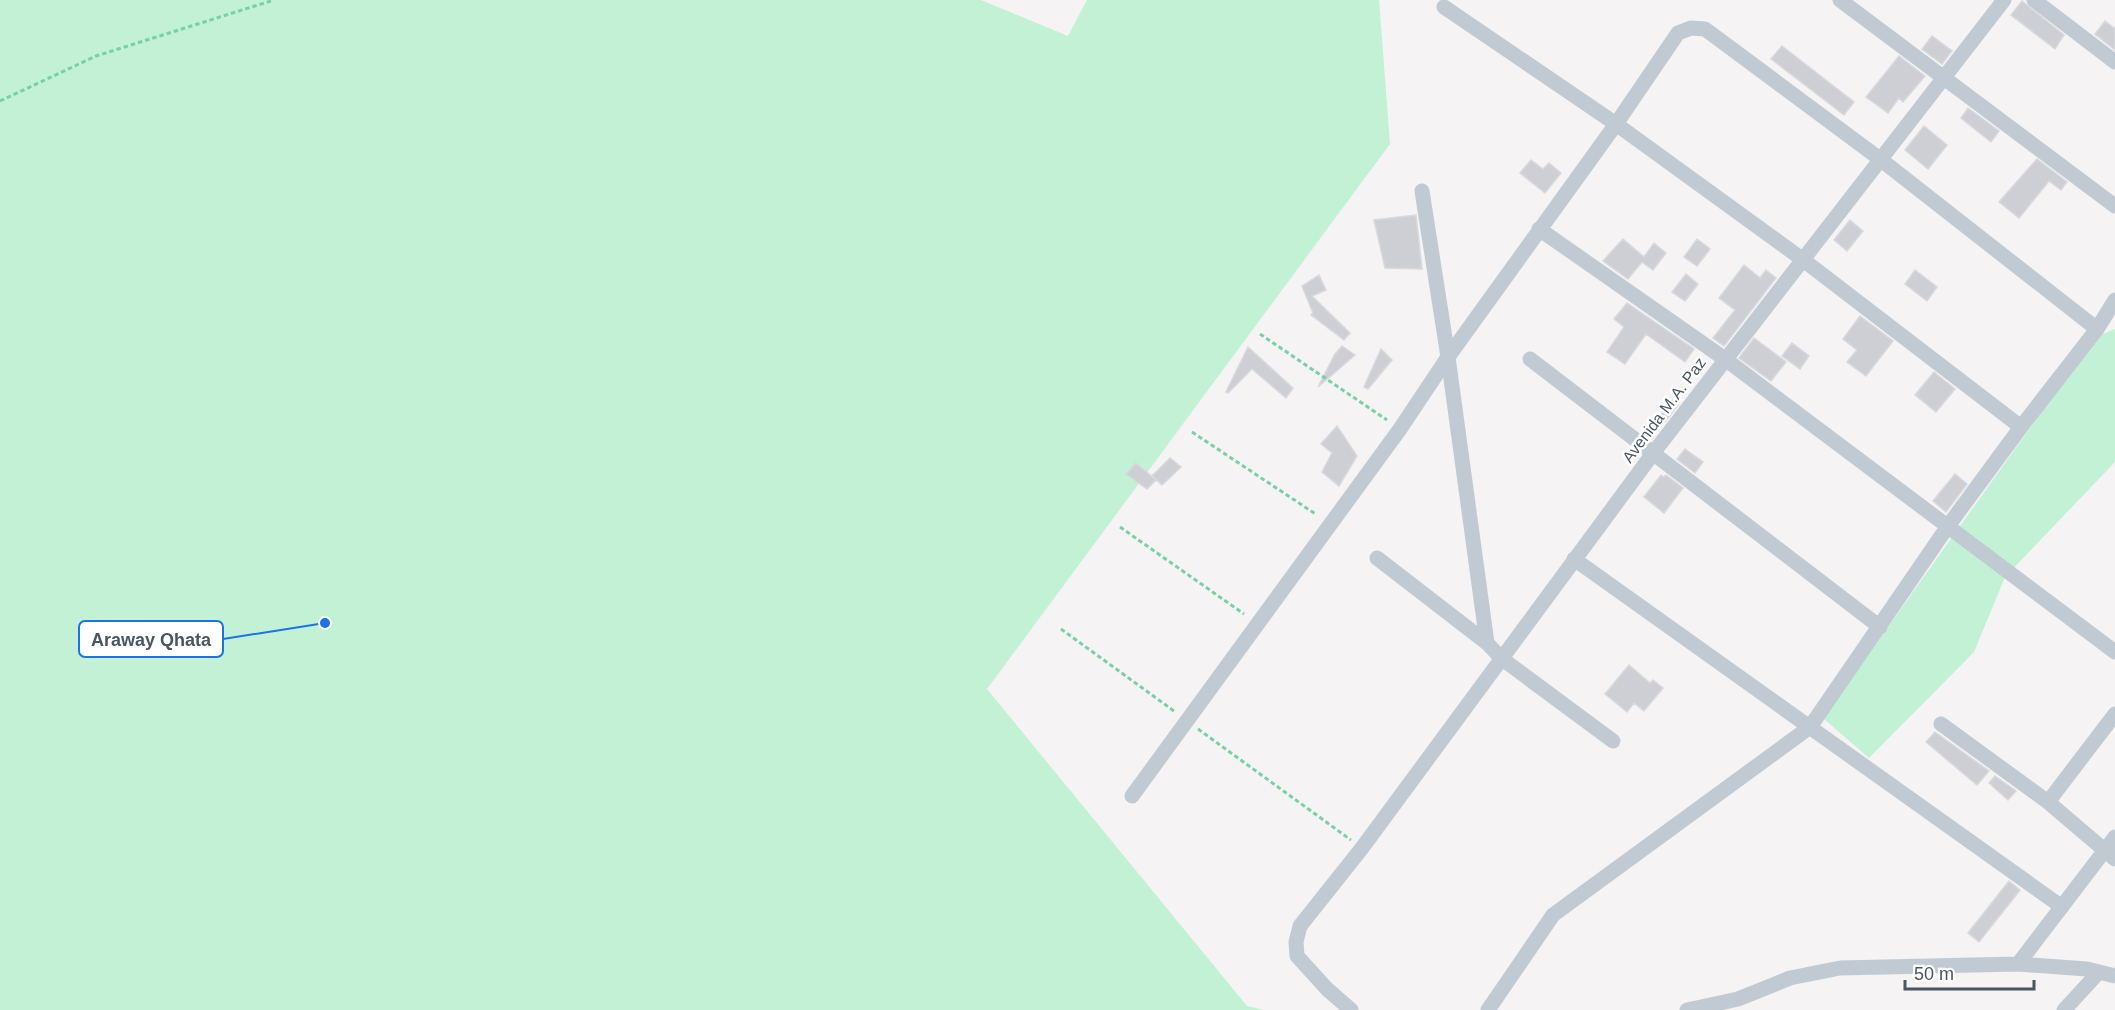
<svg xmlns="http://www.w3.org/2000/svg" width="2115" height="1010" viewBox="0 0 2115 1010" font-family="Helvetica,sans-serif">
	<rect width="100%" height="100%" fill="#f5f3f3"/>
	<path fill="#c3f1d5" d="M0 0H981L1068 36 1087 0H1379L1390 144 987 689 1247 1006 1264 1010H0Z
		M2115 329V462L2005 577 1974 652 1869 758 1823 718 2095 337Z"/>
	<path fill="#cdcfd5" stroke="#d7d9de" stroke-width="1.5" d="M2022 1 2064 35 2055 49 2011 15Z
		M2105 21 2115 29V50L2095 34Z
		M1932 36 1952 51 1942 64 1922 49Z
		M1782 46 1854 102 1844 115 1771 59Z
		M1899 56 1925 76 1903 102 1899 98 1888 113 1866 97Z
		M1968 108 1999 131 1991 142 1961 118Z
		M1924 126 1947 145 1928 169 1905 150Z
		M2037 159 2067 182 2061 190 2049 181 2019 218 1999 202Z
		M1531 160 1543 169 1549 163 1561 173 1545 193 1520 173Z
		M1416 215 1422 269 1385 268 1374 220Z
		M1850 220 1863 231 1847 251 1834 240Z
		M1623 239 1644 257 1654 243 1666 253 1653 270 1642 262 1628 279 1603 261Z
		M1697 239 1710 249 1697 266 1684 257Z
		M1744 265 1760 278 1766 270 1776 278 1724 346 1713 338 1735 310 1719 298Z
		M1915 270 1937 287 1927 301 1905 284Z
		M1686 274 1698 284 1685 301 1672 292Z
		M1319 275 1326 290 1312 296 1350 333 1344 340 1311 315 1313 313 1302 286Z
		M1627 303 1694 349 1685 362 1646 334 1625 364 1607 352 1624 327 1614 319Z
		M1860 316 1893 341 1866 376 1847 362 1857 350 1843 339Z
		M1754 338 1786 362 1771 381 1739 358Z
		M1792 343 1809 356 1800 369 1782 356Z
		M1342 346 1355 355 1318 387 1335 354Z
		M1248 347 1293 388 1286 398 1252 369 1228 393 1226 392Z
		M1381 349 1392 360 1368 389 1364 387Z
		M1934 372 1955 389 1936 412 1915 395Z
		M1672 400 1678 405 1665 422 1659 417Z
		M1337 426 1357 456 1339 486 1322 472 1332 453 1321 444Z
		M1685 449 1703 462 1695 473 1677 459Z
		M1170 458 1181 467 1162 485 1152 476Z
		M1136 463 1156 480 1147 489 1126 474Z
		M1955 474 1967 484 1946 512 1933 501Z
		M1661 475 1664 477 1666 475 1683 488 1664 513 1644 497Z
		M1629 665 1650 683 1653 680 1663 688 1644 711 1634 703 1627 712 1605 694Z
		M1935 732 1989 771 1977 785 1926 742Z
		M1995 776 2016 791 2008 800 1989 783Z
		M2009 881 2020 890 1979 942 1968 933Z"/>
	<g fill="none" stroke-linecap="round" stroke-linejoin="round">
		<path stroke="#7ad0a6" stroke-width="3" stroke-dasharray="4.5 3" stroke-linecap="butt" d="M0 101 96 56 274 0
			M1260 334 1387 420
			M1192 432 1317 515
			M1120 527 1244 614
			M1061 629 1174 711
			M1198 729 1351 840"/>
		<path stroke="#c1cad2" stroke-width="15" d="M1840 0 2115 206
			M2034 0 2115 62
			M1444 7 1616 124 1802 259 2021 427
			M1422 191 1448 357 1487 643 1501 658 1613 741
			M1539 229 1725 359 2115 652
			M1530 359 1880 627
			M1377 558 1487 643
			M1574 559 2062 907
			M1941 724 2048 802 2115 859
			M1132 796 1400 429 1448 357 1616 124 1678 33 1691 28 1705 29 1880 159 2097 329
			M2048 802 2115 714
			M2018 964 2087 969 2115 976
			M1351 1010 1327 989 1297 956 1296 942 1300 926 1362 848 1654 452 2004 0
			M1488 1010 1553 915 1810 727 1948 526 2021 427 2097 329 2115 300
			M1687 1010 1738 999 1790 978 1840 968 2018 964 2115 837
			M2064 1010 2099 972"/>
	</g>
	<g text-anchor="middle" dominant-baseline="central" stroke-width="5" stroke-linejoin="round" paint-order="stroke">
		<g font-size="16" fill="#4a5661" stroke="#fff">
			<text transform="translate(1664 410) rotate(-53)">Avenida M.A. Paz</text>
		</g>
	</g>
	<path fill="none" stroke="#1a73e8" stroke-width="2" d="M325 623L223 639"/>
	<circle fill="#1a73e8" stroke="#fff" stroke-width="2" cx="325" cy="623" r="6"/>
	<rect fill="#fff" stroke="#1a73e8" stroke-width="2" x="79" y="621" width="144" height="36" rx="6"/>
	<g font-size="18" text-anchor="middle" font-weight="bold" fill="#4a5661">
		<text x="151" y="646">Araway Qhata</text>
	</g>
	<path d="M1905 980v9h129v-9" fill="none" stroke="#4a5661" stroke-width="3"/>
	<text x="1914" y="980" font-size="18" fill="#4a5661" stroke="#ffffff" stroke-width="4.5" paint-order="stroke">50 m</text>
</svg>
